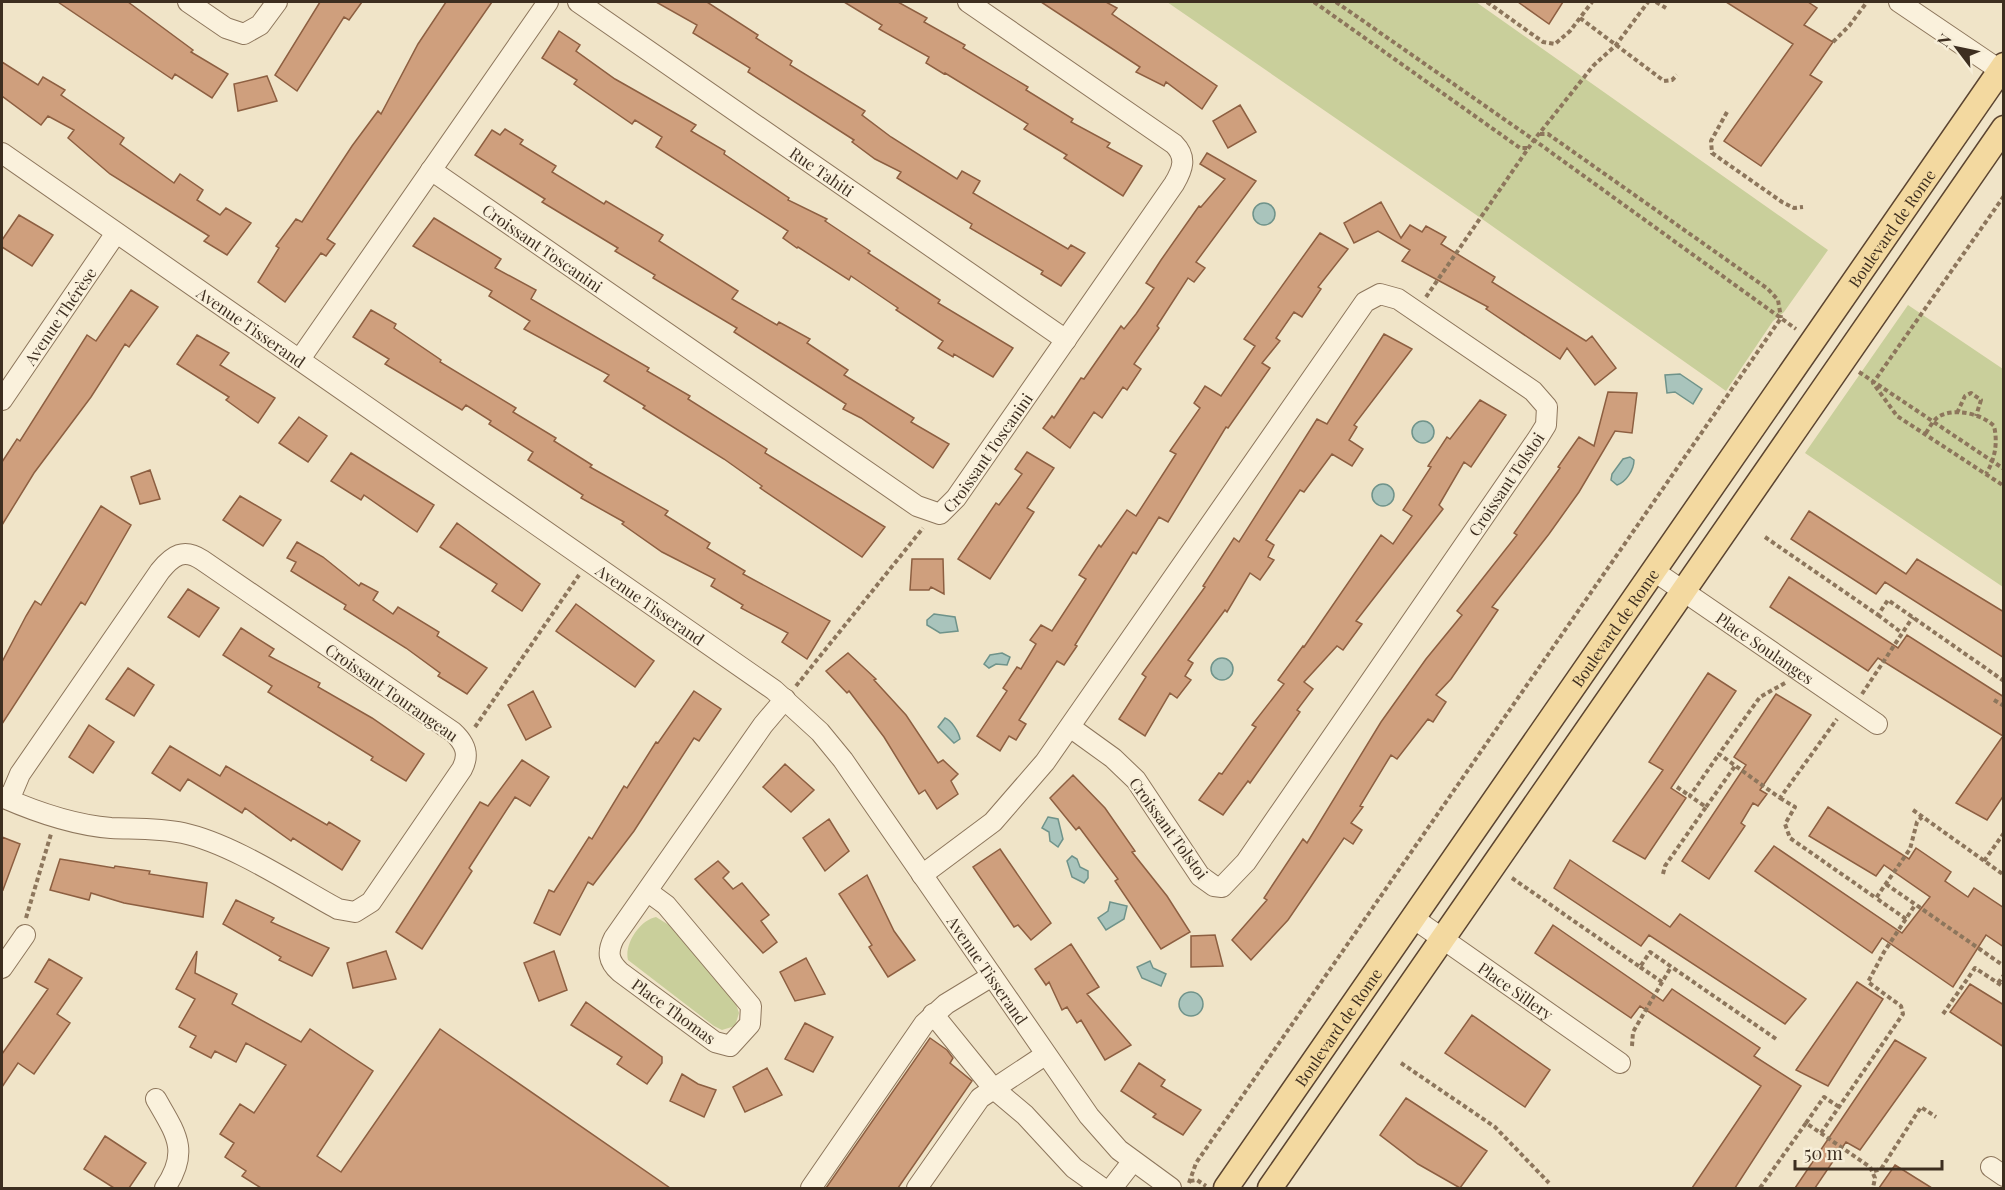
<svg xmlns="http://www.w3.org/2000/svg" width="2005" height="1190" viewBox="0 0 2005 1190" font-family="'Playfair Display',serif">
	<rect width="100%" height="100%" fill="#f0e4c8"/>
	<path fill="#c9cf9b" d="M1167 2H1476L1828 250 1784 312 1773 321 1726 391 1485 221Z
		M1908 305 2003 369V587L1805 453Z
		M656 917 669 925 735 1001 739 1013 735 1026 722 1030 714 1026 628 960C624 944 640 920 656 917Z"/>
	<path fill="#a9c4bc" stroke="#6f938a" stroke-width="1.5" d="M1253 214a11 11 0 1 1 22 0a11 11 0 1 1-22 0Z
		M1680 374 1702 389 1693 404 1675 392 1667 393 1665 375Z
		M1412 432a11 11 0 1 1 22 0a11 11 0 1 1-22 0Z
		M1630 457 1634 460C1634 470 1626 482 1617 485L1611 480 1612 474 1623 459Z
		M1372 495a11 11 0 1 1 22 0a11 11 0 1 1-22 0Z
		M934 614 955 617 958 631 940 633 927 625V620Z
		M1002 653 1010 657 1007 665 996 664 989 668 984 664 990 655Z
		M1211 669a11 11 0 1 1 22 0a11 11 0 1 1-22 0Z
		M945 718C951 720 959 732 960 739L954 743 938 727Z
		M1048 817 1058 819 1063 839 1058 847 1050 841 1049 832 1042 828Z
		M1072 856 1077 859 1080 867 1088 871V878L1084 883 1072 877 1067 861Z
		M1110 902 1127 906 1124 919 1106 930 1098 918 1108 911Z
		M1150 961 1153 968 1166 974 1161 986 1142 978 1137 967Z
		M1179 1004a12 12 0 1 1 24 0a12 12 0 1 1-24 0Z"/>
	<path fill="#cf9f7d" stroke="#8d5f41" stroke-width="1.5" d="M58 2H128L193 50 191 52 228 74 212 98 175 74 172 79Z
		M320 2H362L349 20 344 17 297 91 275 75Z
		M446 2H492L327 239 335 244 326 256 321 253 285 302 258 282 279 248 276 246 296 219 302 222 352 146 378 111 381 114 418 44Z
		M656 2H707L758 35 756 38 792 61 790 65 865 111 862 115 891 137 957 179 962 171 980 181 973 193 1068 249 1071 245 1085 253 1061 286 1041 274 1043 271 970 228 972 224 897 178 901 172 875 159 852 142 854 140 748 72 750 68 693 33 697 25Z
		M844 2H898L927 18 924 22 965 45 963 48 1028 87 1026 90 1073 119 1071 122 1110 143 1107 147 1142 166 1123 196 1064 158 1067 155 1024 129 1028 124 945 73 944 74 926 63 929 57 879 29 882 25Z
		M1041 2H1106L1117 8 1112 14 1217 86 1202 109 1166 82 1164 86 1136 72 1140 67Z
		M1518 2H1563L1549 24Z
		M1726 2H1808L1817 8 1804 25 1833 42 1810 75 1822 82 1761 166 1724 141 1793 44Z
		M559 31 580 45 576 51 615 79 696 125 691 131 725 151 724 154 789 198 788 200 827 219 825 221 870 251 868 253 940 300 938 303 1013 348 993 377 954 354 953 357 938 348 943 341 896 310 898 308 851 276 849 280 798 247 797 248 783 238 788 231 656 147 662 137 635 120 632 124 574 84 577 80 542 58Z
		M2 62 38 85 43 77 65 90 61 95 124 138 120 144 174 183 180 174 203 190 197 200 220 215 226 208 251 223 227 255 204 241 209 236 110 174 68 138 74 130 48 116 41 125 2 96Z
		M267 76 277 101 238 111 234 84Z
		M1240 105 1256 132 1228 148 1213 121Z
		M505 129 523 140 520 144 556 166 552 172 604 204 606 201 663 235 659 241 738 291 732 299 777 325 779 322 810 339 807 343 848 370 844 375 914 418 911 422 949 444 933 468 861 418 843 409 846 404 734 332 737 328 653 278 655 275 615 251 618 248 542 202 545 199 475 155 492 130 500 135Z
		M1207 153 1256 181 1196 262 1205 268 1194 282 1188 278 1157 326 1159 328 1134 364 1141 369 1127 390 1123 387 1102 418 1094 412 1070 448 1043 428 1052 416 1054 418 1081 378 1084 379 1121 326 1124 329 1136 314 1154 288 1146 283 1161 260 1199 206 1201 207 1225 179 1200 164Z
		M1381 202 1401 238 1410 225 1422 232 1426 226 1446 237 1441 244 1495 277 1492 282 1586 341 1592 336 1616 368 1595 385 1567 348 1560 359 1486 309 1488 307 1402 261 1410 250 1378 231 1354 243 1344 223Z
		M19 215 53 235 32 266 2 247V240Z
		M434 218 501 259 495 268 536 290 531 299 649 368 647 371 690 396 688 399 767 449 765 453 885 527 862 557 760 488 762 486 724 459 643 408 645 406 604 381 609 375 524 329 530 321 489 296 492 291 413 246Z
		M1320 233 1348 249 1318 287 1321 289 1302 317 1294 312 1276 338 1280 341 1262 363 1270 368 1228 428 1226 427 1168 522 1159 517 1136 554 1133 552 1075 645 1077 646 1064 665 1057 661 1019 720 1026 724 1016 740 1009 736 1000 751 977 736 1007 691 1003 688 1017 667 1021 669 1036 644 1030 640 1041 625 1052 631 1086 579 1079 575 1099 545 1101 547 1127 510 1136 516 1176 454 1170 451 1200 408 1194 403 1205 386 1221 396 1255 346 1244 339Z
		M131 290 158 307 129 347 125 344 91 397 34 473 2 525V462L17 439 20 441 87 335 96 341Z
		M371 310 396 324 394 328 441 360 440 362 516 408 513 412 556 438 554 441 592 465 590 467 668 511 665 515 710 543 707 548 745 571 743 574 830 621 807 659 782 642 788 633 741 608 743 605 711 586 715 579 662 552 622 524 624 522 581 498 583 495 528 460 533 452 489 424 491 421 466 405 462 410 385 364 389 359 353 337Z
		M1384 334 1412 349 1354 425 1357 427 1349 440 1363 449 1352 466 1332 454 1304 492 1300 490 1266 540 1274 545 1268 557 1274 560 1260 580 1250 573 1227 612 1225 610 1188 660 1193 663 1185 676 1191 680 1177 698 1170 693 1145 736 1119 719 1146 677 1142 674 1205 587 1203 586 1234 538 1239 542 1317 419 1327 424Z
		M197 335 229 353 220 365 275 398 258 423 226 400 229 397 177 364Z
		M1608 392 1637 393 1632 433 1615 431 1579 492 1549 534 1492 607 1498 610 1451 679 1436 695 1446 702 1433 722 1428 719 1397 759 1391 755 1360 806 1363 807 1351 823 1362 830 1353 844 1344 838 1288 920 1251 960 1232 940 1267 900 1264 898 1303 839 1307 843 1381 722 1426 659 1462 615 1457 611 1517 535 1514 533 1560 468 1558 467 1579 437 1594 446Z
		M1480 400 1506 415 1471 467 1464 462 1439 505 1443 509 1356 621 1362 624 1343 650 1337 646 1304 682 1313 689 1297 710 1300 712 1250 783 1248 781 1223 815 1199 800 1219 773 1222 774 1256 727 1252 725 1284 684 1278 680 1303 646 1304 647 1381 535 1393 544 1412 516 1403 510 1431 467 1428 466 1447 437 1450 439Z
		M299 417 327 436 308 462 279 443Z
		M1027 452 1054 468 1027 508 1034 512 990 579 958 559 996 503 999 505 1022 474 1015 469Z
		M351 453 434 505 417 532 364 495 361 500 331 481Z
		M150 470 160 499 140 504 131 477Z
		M240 496 281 520 263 546 223 520Z
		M101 506 131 525 85 605 81 602 2 724V662L26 616 35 601 41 605Z
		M1809 511 1906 574 1917 559 2004 612V658L1885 582 1876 594 1791 539Z
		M457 523 540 584 522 611 492 591 497 584 440 547Z
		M297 542 323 557 359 586 361 583 378 592 373 600 393 614 398 607 439 632 437 636 487 668 467 694 438 676 440 673 406 648 344 609 346 605 291 571 296 562 287 558Z
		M912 559H943L944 594 931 587 929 590H910Z
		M1789 577 1898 648 1907 635 2004 697V795L1987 820 1956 803 2003 736 1878 658 1868 671 1770 607Z
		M188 589 219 608 199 637 168 617Z
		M576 604 654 661 635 687 556 631Z
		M241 628 274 649 269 656 320 683 318 687 372 718 424 754 406 781 371 760 373 757 268 692 272 686 223 655Z
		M848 653 876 679 874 680 906 715 938 763 943 760 958 774 951 781 958 794 937 809 925 790 919 794 884 737 849 691 847 693 826 671Z
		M128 668 154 685 134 716 106 699Z
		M1708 673 1736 691 1671 788 1686 798 1645 859 1613 841 1663 770 1649 762Z
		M533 691 551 727 526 740 508 705Z
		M694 691 721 709 699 741 694 738 634 831 593 885 588 882 560 935 534 923 549 890 554 892 589 837 592 839 624 786 627 788 656 742 658 743Z
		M1776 694 1811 715 1760 790 1767 794 1758 806 1753 803 1741 823 1745 826 1709 879 1682 861 1746 765 1734 757Z
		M89 725 114 742 93 773 69 757Z
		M170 746 220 776 226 766 327 825 329 822 360 841 342 870 293 838 291 841 245 808 242 813 188 779 180 791 152 773Z
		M522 760 549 777 530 806 515 797 469 868 472 871 422 949 396 932 480 802 488 806Z
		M785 764 814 790 791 812 763 787Z
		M1073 775 1105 808 1135 851 1132 852 1167 896 1190 932 1161 949 1115 881 1118 879 1079 827 1076 830 1050 798Z
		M1828 807 1909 859 1916 848 1951 872 1945 881 1968 897 1974 888 2004 908V947L1986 935 1953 987 1882 938 1872 953 1755 871 1774 846 1902 933 1930 897 1884 865 1876 876 1809 836Z
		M829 819 849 851 825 871 803 838Z
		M2 837 20 844 3 890 2 889Z
		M1000 849 1051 923 1031 940 1018 925 1014 927 973 867Z
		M60 859 114 868 115 866 150 871 149 874 207 883 203 917 124 903 91 893 89 900 50 890Z
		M1570 860 1670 927 1680 914 1806 999 1785 1024 1649 935 1641 946 1554 888Z
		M718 861 729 872 723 878 733 889 742 883 769 915 761 921 777 942 763 953 695 879Z
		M867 875 894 931 915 960 888 977 869 947 872 945 839 894Z
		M236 900 274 918 271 922 329 948 312 976 279 960 281 957 223 924Z
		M1553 925 1663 1001 1672 989 1760 1048 1754 1056 1801 1086 1735 1188H1692L1761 1086 1640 1006 1631 1018 1535 953Z
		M1215 935 1223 966 1191 967V936Z
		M1071 944 1099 987 1087 994 1131 1045 1105 1060 1081 1020 1077 1023 1067 1007 1062 1010 1049 982 1046 985 1035 969Z
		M197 951 195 973 237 994 232 1004 301 1042 310 1029 373 1071 317 1156 341 1172 440 1029 670 1188H261L242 1176 246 1171 225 1157 234 1143 220 1134 240 1104 254 1113 286 1065 246 1043 236 1062 215 1051 211 1058 190 1047 196 1036 179 1027 195 999 176 989Z
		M386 951 396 979 353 988 347 963Z
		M554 951 567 990 539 1001 524 963Z
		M806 958 825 994 795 1001 780 972Z
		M49 959 82 978 57 1014 70 1023 34 1074 18 1063 2 1087V1054L48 989 35 982Z
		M1857 982 1883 999 1828 1086 1796 1070Z
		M1970 984 2004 1005V1047L1950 1012Z
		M586 1002 662 1057V1063L647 1084 617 1064 622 1057 571 1025Z
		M1472 1015 1550 1070 1525 1107 1445 1053Z
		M805 1023 833 1037 813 1072 785 1059Z
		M930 1038 947 1050 953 1058 950 1063 972 1081 898 1188H826Z
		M1895 1040 1926 1058 1860 1150 1846 1142 1815 1188H1795Z
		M1139 1063 1165 1080 1161 1086 1201 1110 1183 1135 1153 1117 1156 1114 1121 1091Z
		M767 1068 782 1095 745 1112 733 1087Z
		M682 1074 698 1084 716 1090 704 1117 670 1101Z
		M1406 1098 1487 1151 1460 1188 1418 1164 1380 1135Z
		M105 1136 146 1163 129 1188H114L84 1169Z
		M1895 1165 1932 1188H1879Z"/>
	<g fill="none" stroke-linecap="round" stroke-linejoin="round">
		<g stroke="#8d765c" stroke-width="22">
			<g id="minor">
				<path d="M188 2 226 28 244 34 260 25 277 2"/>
				<path id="s1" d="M578 2 1066 340"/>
				<path d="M1899 2 2004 73"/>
				<path id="s2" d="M2 153 774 690 820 732 843 760 1089 1116 1119 1150 1171 1188"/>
				<path id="s3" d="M431 170 917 506 940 514 956 498 1174 184C1183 169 1187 157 1174 144L968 2"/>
				<path d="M300 359 548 2"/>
				<path id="s4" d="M2 400 116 233"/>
				<path id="s5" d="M1654 571 1877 724"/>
				<path d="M2 797C36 812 73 825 111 828 135 829 159 828 183 833 233 844 292 884 338 909L355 912 371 902 462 769C470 754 465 743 453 732L202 560C184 548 173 555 160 571L20 774 9 800"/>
				<path d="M922 875 993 822 1045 762 1365 302 1380 294 1398 299 1533 391 1547 407 1546 425 1538 438 1246 862 1222 887 1214 886 1200 876 1136 780 1113 758 1070 727"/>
				<path d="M647 891 666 905 751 1006 750 1024 730 1046 715 1042 620 972C608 961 607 952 614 938L763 725 785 699"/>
				<path id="s6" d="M1413 918 1620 1063"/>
				<path d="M2 968 25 935"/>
				<path d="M933 1014 993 1088 1025 1115 1074 1168 1102 1188"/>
				<path d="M156 1099C176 1134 190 1151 165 1188"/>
				<path d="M1991 1167 2004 1176"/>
				<path d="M811 1188 924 1024 946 1004 992 976"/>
				<path d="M917 1188 980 1098 1045 1055"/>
				<path d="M1112 1188 1133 1161"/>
			</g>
		</g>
		<g stroke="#5b4430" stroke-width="27">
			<g id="major">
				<path id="s7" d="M1226 1188 2004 65"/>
				<path d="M1270 1188 2004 128"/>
			</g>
		</g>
		<path stroke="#8d765c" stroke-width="4" stroke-dasharray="4.5 3" stroke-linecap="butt" d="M1314 2 1520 148H1528
			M1336 2 1534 140 1796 329
			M1487 2 1543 42 1555 44 1570 31 1592 2
			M1656 2 1666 8
			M1580 18 1664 81 1672 80 1677 75
			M1833 42 1849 26 1867 2
			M1727 112 1711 141 1712 153 1782 202 1794 208 1803 207
			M1540 134H1548L1768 289 1778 300 1781 318
			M2004 196 1873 383 1897 416 2004 486
			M1426 297 1534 140 1593 66 1616 45 1648 2
			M1859 372 2004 469
			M1957 413 1965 396 1971 393 1981 400 1976 416
			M1926 433C1929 428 1933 421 1938 417 1954 407 1982 414 1994 426 1998 443 1995 459 1986 474
			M1765 537 1878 615 1888 600 2004 681
			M1878 615 1902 633
			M1785 683 1760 697 1719 754 1780 798 1837 719
			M796 686 923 528
			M1862 694 1913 617
			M1994 700 2004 706
			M475 727 579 575
			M1677 787 1690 796
			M1780 798 1795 807 1785 824 1790 838 1876 898
			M1706 807 1735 766
			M1913 810 2004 875
			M1984 861 2004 833
			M1663 874 1665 866 1706 807 1690 796 1719 754
			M1512 878 1640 967 1650 952 1776 1039
			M1886 884 2004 966
			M26 918 51 834
			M1906 919 1876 898 1910 849 1917 822 1922 817
			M1640 967 1662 982
			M1998 983 2004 975
			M1943 1014 1975 968 2004 987
			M1632 1046 1633 1032 1671 967
			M1401 1063 1495 1127 1549 1183
			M1806 1123 1824 1097 1839 1107
			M1821 1133 1903 1014 1901 1006 1868 982 1884 952 1915 905
			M1874 1171 1881 1169 1921 1107 1936 1117
			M1190 1181 1197 1180 1206 1186
			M1189 1183 1196 1163 1781 318
			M1760 1188 1806 1123 1870 1167 1875 1178 1873 1188"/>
		<use href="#minor" stroke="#faf1dc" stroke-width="20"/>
		<use href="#major" stroke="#f3d9a0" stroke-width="24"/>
	</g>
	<g text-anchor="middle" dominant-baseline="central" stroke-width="4.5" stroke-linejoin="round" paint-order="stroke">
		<g font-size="16" fill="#3d2e20" stroke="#f7eed8">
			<text stroke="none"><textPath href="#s1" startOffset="297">Rue Tahiti</textPath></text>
			<text stroke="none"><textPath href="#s7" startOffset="1168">Boulevard de Rome</textPath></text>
			<text stroke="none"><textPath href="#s3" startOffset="136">Croissant Toscanini</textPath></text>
			<text stroke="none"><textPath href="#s4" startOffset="102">Avenue Thérèse</textPath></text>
			<text stroke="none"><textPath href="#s2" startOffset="304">Avenue Tisserand</textPath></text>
			<text stroke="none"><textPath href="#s3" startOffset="693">Croissant Toscanini</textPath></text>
			<text transform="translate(1506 484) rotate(-56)">Croissant Tolstoi</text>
			<text stroke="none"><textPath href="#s2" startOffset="790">Avenue Tisserand</textPath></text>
			<text stroke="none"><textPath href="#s7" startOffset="682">Boulevard de Rome</textPath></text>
			<text stroke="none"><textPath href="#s5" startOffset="135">Place Soulanges</textPath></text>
			<text transform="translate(392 692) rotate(35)">Croissant Tourangeau</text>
			<text transform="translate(1169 828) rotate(54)">Croissant Tolstoi</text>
			<text stroke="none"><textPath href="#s2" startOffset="1294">Avenue Tisserand</textPath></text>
			<text stroke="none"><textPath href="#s6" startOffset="126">Place Sillery</textPath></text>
			<text transform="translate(674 1011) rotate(36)">Place Thomas</text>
			<text stroke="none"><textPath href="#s7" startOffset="196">Boulevard de Rome</textPath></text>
		</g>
	</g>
	<rect width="2005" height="1190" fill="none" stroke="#3d2e20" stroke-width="6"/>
	<g transform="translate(1957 48) rotate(302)" stroke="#f7eed8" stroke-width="4.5" paint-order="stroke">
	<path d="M0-4.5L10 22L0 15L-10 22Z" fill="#3d2e20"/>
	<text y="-9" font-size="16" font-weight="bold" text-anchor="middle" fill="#3d2e20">N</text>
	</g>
	<path d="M1795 1160v9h147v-9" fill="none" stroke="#3d2e20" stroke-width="3"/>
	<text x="1804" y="1160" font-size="18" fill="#3d2e20" stroke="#f7eed8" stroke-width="4.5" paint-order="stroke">50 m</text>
</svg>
